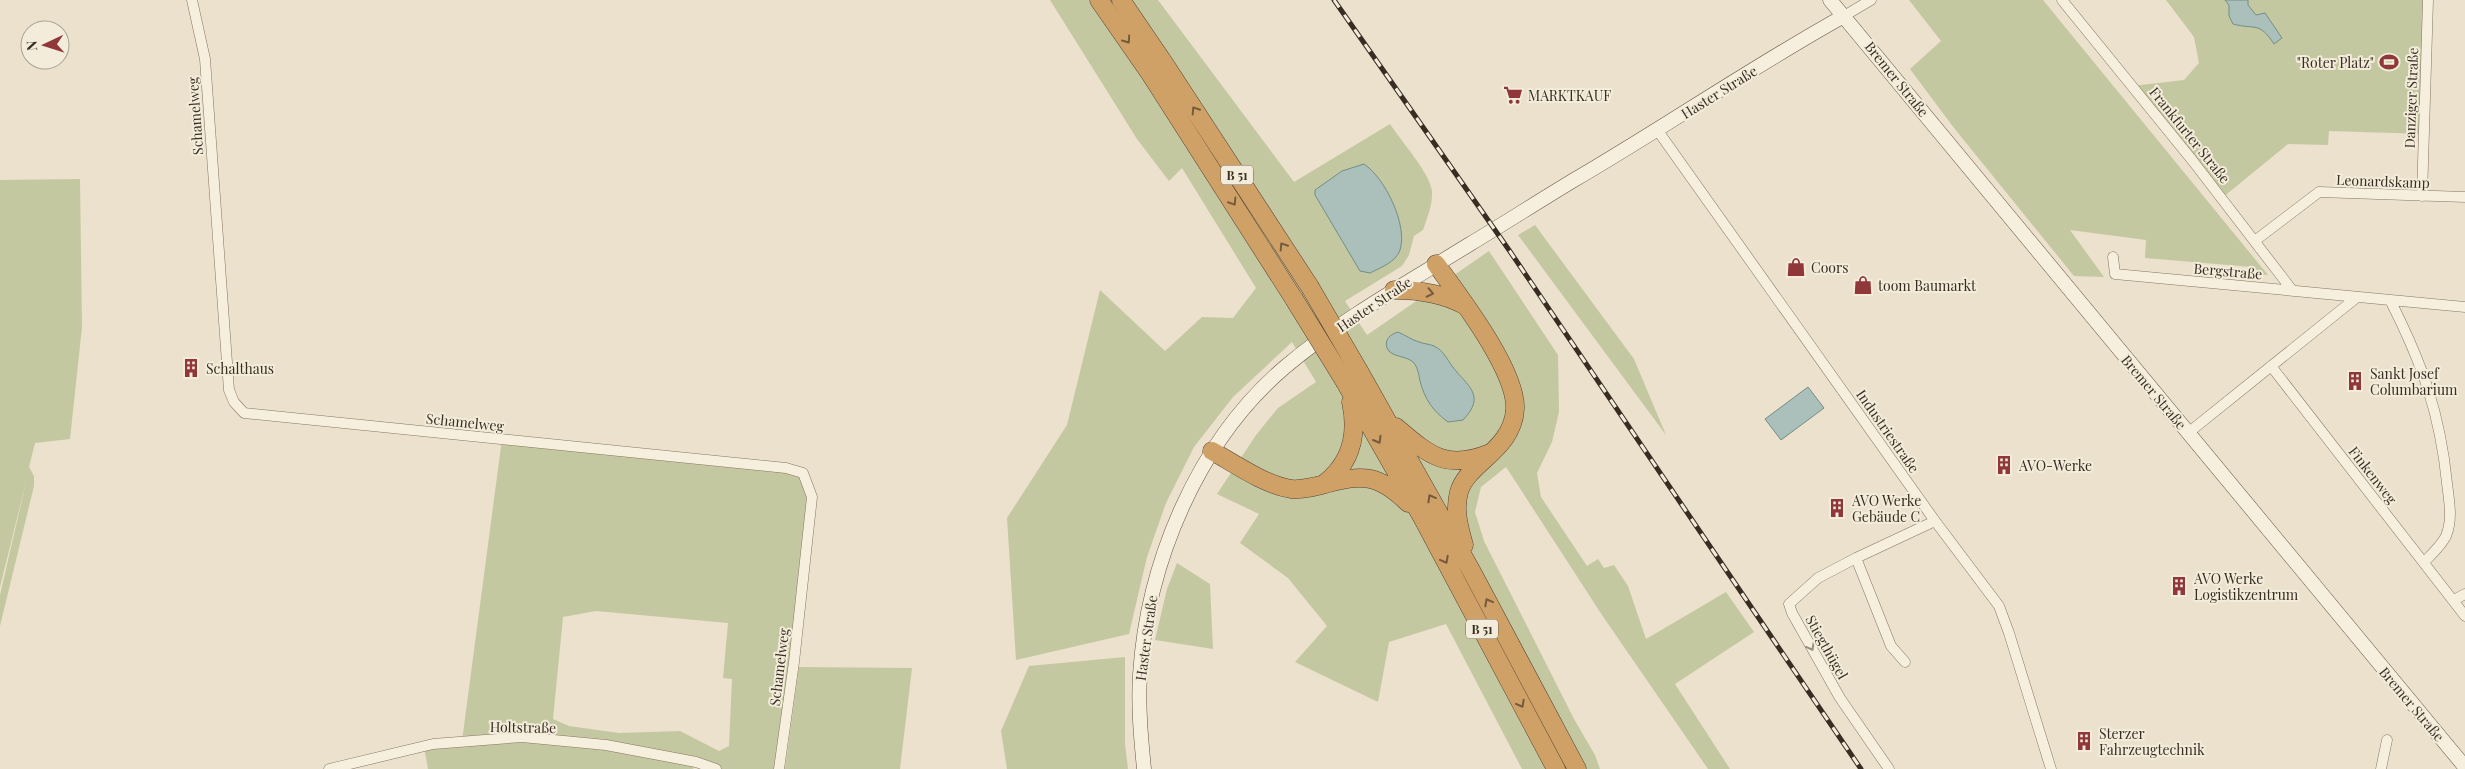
<svg xmlns="http://www.w3.org/2000/svg" width="2465" height="769" viewBox="0 0 2465 769" font-family="'Playfair Display',serif">
	<rect width="100%" height="100%" fill="#ebe1cc"/>
	<path fill="#c4c8a0" fill-rule="evenodd" d="M1050 0H1158L1294 182 1390 124C1401 141 1430 173 1432 191 1433 204 1427 218 1423 230L1414 236 1409 255 1402 266 1345 301 1367 335 1489 251 1558 355 1559 412 1552 442 1537 473 1541 497 1587 566 1598 559 1604 568 1614 565 1628 586 1646 639 1726 592 1754 632 1675 684 1730 769H1708L1602 615 1506 467 1481 487 1475 512 1484 541 1574 719 1595 755 1600 769H1522L1446 624 1389 642 1378 702 1295 662 1327 626 1288 578 1240 543 1259 514 1217 494 1256 435 1278 408 1316 382 1292 342 1233 397 1194 447 1166 503 1147 557 1129 634 1016 660 1007 518 1067 425 1100 290 1165 351 1202 317 1233 318 1256 288 1182 168 1169 181 1137 139Z
		M1909 0H2043L2268 275 2252 274V267L2145 258 2146 240 2070 230 2104 277 2074 276 1954 128 1910 69 1941 41Z
		M2166 0H2428L2424 134 2329 131 2328 145 2288 144 2222 198 2132 86 2184 80 2199 63 2194 37Z
		M80 179 82 327 70 439 35 443 29 467 34 476V486L0 626V595L27 478 0 587V180Z
		M1535 225 1634 359 1666 435 1518 235Z
		M502 439 803 473 812 497 779 769H716L696 762 693 769H428L424 746 462 741ZM596 611 728 623 723 678 732 679 729 746 719 751 680 731 619 733 569 726 553 719 563 617Z
		M1177 563 1210 584 1213 649 1155 640 1167 589Z
		M1125 657V744L1128 769H1007L1001 731 1029 666Z
		M799 667 912 668 900 769H785Z"/>
	<path fill="#abc0ba" stroke="#728e87" d="M2225 0H2248V5L2256 15 2265 13 2282 38 2274 44C2259 21 2255 30 2233 24L2229 16V5Z
		M1364 164C1385 178 1408 225 1400 250 1396 262 1380 268 1370 273L1360 271 1315 195V190L1342 171Z
		M1398 332C1405 335 1412 340 1419 342 1424 344 1430 344 1434 346 1443 350 1447 359 1452 366 1467 386 1487 395 1463 420L1448 422C1433 411 1425 400 1420 381 1419 376 1418 368 1414 363 1407 355 1391 358 1387 348 1384 339 1391 334 1398 332Z
		M1808 387 1824 408 1781 440 1765 419Z"/>
	<g fill="none" stroke-linecap="round" stroke-linejoin="round">
		<g stroke="#867561" stroke-width="11">
			<path id="street" d="M192 0 205 59 229 390 234 402 244 413 786 468 803 473 812 497 794 662 779 769
				M2062 0 2192 160 2292 290
				M1844 16 1871 0
				M1658 131 1935 521 1999 606 2009 633 2051 769
				M2422 196 2428 0
				M2256 240 2319 192 2465 197
				M2113 257 2115 274 2465 307
				M2390 300C2422 363 2440 413 2447 483 2449 501 2453 519 2446 536 2441 546 2432 554 2424 562
				M2271 366 2465 616
				M2188 433 2356 298
				M1856 558 1891 646 1905 662
				M2454 600 2465 594
				M329 769 433 744 522 737 606 745 696 762 716 769
				M1889 769 1840 698 1792 613 1789 604 1818 578 1856 558 1935 521
				M2381 769 2387 740"/>
		</g>
		<g stroke="#685644" stroke-width="15">
			<path id="secondary" d="M1830 0 2465 767
				M1144 769C1141 738 1138 707 1140 675 1147 562 1198 441 1285 367 1342 319 1407 283 1470 244 1505 223 1539 201 1574 180 1665 127 1752 67 1844 16"/>
		</g>
		<g stroke="#554334" stroke-width="19">
			<path id="highway" d="M1099 0 1149 72 1294 299
				M1121 0 1164 63 1310 287
				M1436 264C1459 296 1517 371 1515 409 1513 450 1467 463 1459 492 1454 510 1459 527 1464 545
				M1394 290C1419 290 1442 293 1464 305
				M1359 371 1472 572 1577 769
				M1345 382 1422 517 1556 769
				M1396 427C1429 455 1446 471 1490 453
				M1212 451C1237 465 1263 484 1291 489 1303 490 1314 487 1325 484 1362 473 1380 475 1408 503
				M1325 483C1352 462 1358 434 1351 402"/>
		</g>
		<use href="#street" stroke="#f6efde" stroke-width="10"/>
		<use href="#secondary" stroke="#f6efde" stroke-width="14"/>
		<use href="#highway" stroke="#cfa167" stroke-width="18"/>
		<g stroke="#392d23" stroke-width="5">
			<path id="rail" d="M1334 0 1509 250 1861 769"/>
		</g>
		<use href="#rail" stroke="#f3ecda" stroke-width="3" stroke-dasharray="9" stroke-linecap="butt"/>
		<g stroke="#554334" stroke-width="19" stroke-linecap="butt">
			<path id="highway-bridge" d="M1310 287 1359 371
				M1294 299 1345 382"/>
		</g>
		<use href="#highway-bridge" stroke="#cfa167" stroke-width="18"/>
	</g>
	<defs><path id="oneway-chevron" d="M-2-3.5L2.5 0L-2 3.5" fill="none" stroke-width="1.6" stroke-linecap="round" stroke-linejoin="round" transform="scale(1.25)"/></defs>
	<g stroke="#755b3e">
		<use href="#oneway-chevron" transform="translate(1127 40) rotate(55)"/>
		<use href="#oneway-chevron" transform="translate(1195 110) rotate(-123)"/>
		<use href="#oneway-chevron" transform="translate(1233 202) rotate(58)"/>
		<use href="#oneway-chevron" transform="translate(1283 246) rotate(-123)"/>
		<use href="#oneway-chevron" transform="translate(1430 293) rotate(12)"/>
		<use href="#oneway-chevron" transform="translate(1378 440) rotate(60)"/>
		<use href="#oneway-chevron" transform="translate(1431 498) rotate(-119)"/>
		<use href="#oneway-chevron" transform="translate(1445 560) rotate(62)"/>
		<use href="#oneway-chevron" transform="translate(1488 602) rotate(-118)"/>
		<use href="#oneway-chevron" transform="translate(1521 704) rotate(62)"/>
	</g>
	<use stroke="#988e80" href="#oneway-chevron" transform="translate(1811 647) rotate(61)"/>
	<defs>
		<g id="stadium-bare" transform="scale(1.5)"><path d="M0-5a6.5 5 0 1 0 0 10a6.5 5 0 1 0 0-10ZM-3.5-1.8h7v3.6h-7Z" fill="#8f3739" stroke="#f3ecda" stroke-width="2.5" paint-order="stroke"/></g>
		<g id="supermarket-bare" transform="scale(1.5)"><path d="M-6-5.5h2.5l.6 2H6L4.5 2H-2.5L-4.4-4H-6ZM-1.5 3.2a1.3 1.3 0 1 0 .1 0ZM3 3.2a1.3 1.3 0 1 0 .1 0Z" fill="#8f3739" stroke="#f3ecda" stroke-width="2.5" paint-order="stroke"/></g>
		<g id="shop-bare" transform="scale(1.5)"><path d="M-5-2.5h2.3a2.7 3.5 0 0 1 5.4 0H5L5.5 6h-11ZM-1.5-2.5h3a1.5 2.3 0 0 0-3 0Z" fill="#8f3739" stroke="#f3ecda" stroke-width="2.5" paint-order="stroke"/></g>
		<g id="building-bare" transform="scale(1.5)"><path d="M-4-6H4V6H1V3H-1V6H-4ZM-2.5-4.3h1.7v1.8h-1.7ZM.8-4.3h1.7v1.8H.8ZM-2.5-1h1.7V.8h-1.7ZM.8-1h1.7V.8H.8Z" fill="#8f3739" stroke="#f3ecda" stroke-width="2.5" paint-order="stroke"/></g>
	</defs>
	<g fill-rule="evenodd">
		<use href="#stadium-bare" x="2389" y="62"/>
		<use href="#supermarket-bare" x="1513" y="95"/>
		<use href="#shop-bare" x="1796" y="267"/>
		<use href="#shop-bare" x="1863" y="285"/>
		<use href="#building-bare" x="191" y="368"/>
		<use href="#building-bare" x="2355" y="381"/>
		<use href="#building-bare" x="2004" y="465"/>
		<use href="#building-bare" x="1837" y="508"/>
		<use href="#building-bare" x="2179" y="586"/>
		<use href="#building-bare" x="2084" y="741"/>
	</g>
	<g text-anchor="middle" dominant-baseline="central" stroke-width="4" stroke-linejoin="round" paint-order="stroke">
		<g fill="#f3ecda" stroke="#71665a" stroke-width="1">
			<rect x="1221" y="165.5" width="32" height="19" rx="4"/>
			<rect x="1466" y="619.5" width="32" height="19" rx="4"/>
		</g>
		<g font-size="12" font-weight="bold" fill="#392d23">
			<text x="1237" y="175">B 51</text>
			<text x="1482" y="629">B 51</text>
		</g>
		<g font-size="14" fill="#392d23" stroke="#f3ecda" text-anchor="start">
			<text x="2374" y="62" text-anchor="end">"Roter Platz"</text>
			<text x="1528" y="95">MARKTKAUF</text>
			<text x="1811" y="267">Coors</text>
			<text x="1878" y="285">toom Baumarkt</text>
			<text x="206" y="368">Schalthaus</text>
			<text x="2370" y="373">Sankt Josef<tspan x="2370" dy="16">Columbarium</tspan></text>
			<text x="2019" y="465">AVO-Werke</text>
			<text x="1852" y="500">AVO Werke<tspan x="1852" dy="16">Gebäude C</tspan></text>
			<text x="2194" y="578">AVO Werke<tspan x="2194" dy="16">Logistikzentrum</tspan></text>
			<text x="2099" y="733">Sterzer<tspan x="2099" dy="16">Fahrzeugtechnik</tspan></text>
		</g>
		<g font-size="14" fill="#392d23" stroke="#f3ecda">
			<text transform="translate(1897 79) rotate(51)">Bremer Straße</text>
			<text transform="translate(1719 92) rotate(-32)">Haster Straße</text>
			<text transform="translate(2411 98) rotate(-88)">Danziger Straße</text>
			<text transform="translate(195 116) rotate(-94)">Schamelweg</text>
			<text transform="translate(2190 135) rotate(51)">Frankfurter Straße</text>
			<text transform="translate(2383 181) rotate(2)">Leonardskamp</text>
			<text transform="translate(2228 271) rotate(5)">Bergstraße</text>
			<text transform="translate(1374 304) rotate(-34)">Haster Straße</text>
			<text transform="translate(2154 392) rotate(50)">Bremer Straße</text>
			<text transform="translate(465 422) rotate(6)">Schamelweg</text>
			<text transform="translate(1888 431) rotate(55)">Industriestraße</text>
			<text transform="translate(2373 475) rotate(52)">Finkenweg</text>
			<text transform="translate(1146 638) rotate(-82)">Haster Straße</text>
			<text transform="translate(1827 647) rotate(61)">Stiegthügel</text>
			<text transform="translate(779 667) rotate(-83)">Schamelweg</text>
			<text transform="translate(2412 704) rotate(50)">Bremer Straße</text>
			<text transform="translate(523 727) rotate(1)">Holtstraße</text>
		</g>
	</g>
	<g transform="translate(45 45) rotate(266)"><circle r="24" fill="#f3ecda" stroke="#a9a091"/>
	<path d="M0-4L9 19L0 12L-9 19Z" fill="#8f3739"/>
	<text y="-8" font-size="14" font-weight="bold" text-anchor="middle" fill="#392d23">N</text>
	</g>
</svg>
